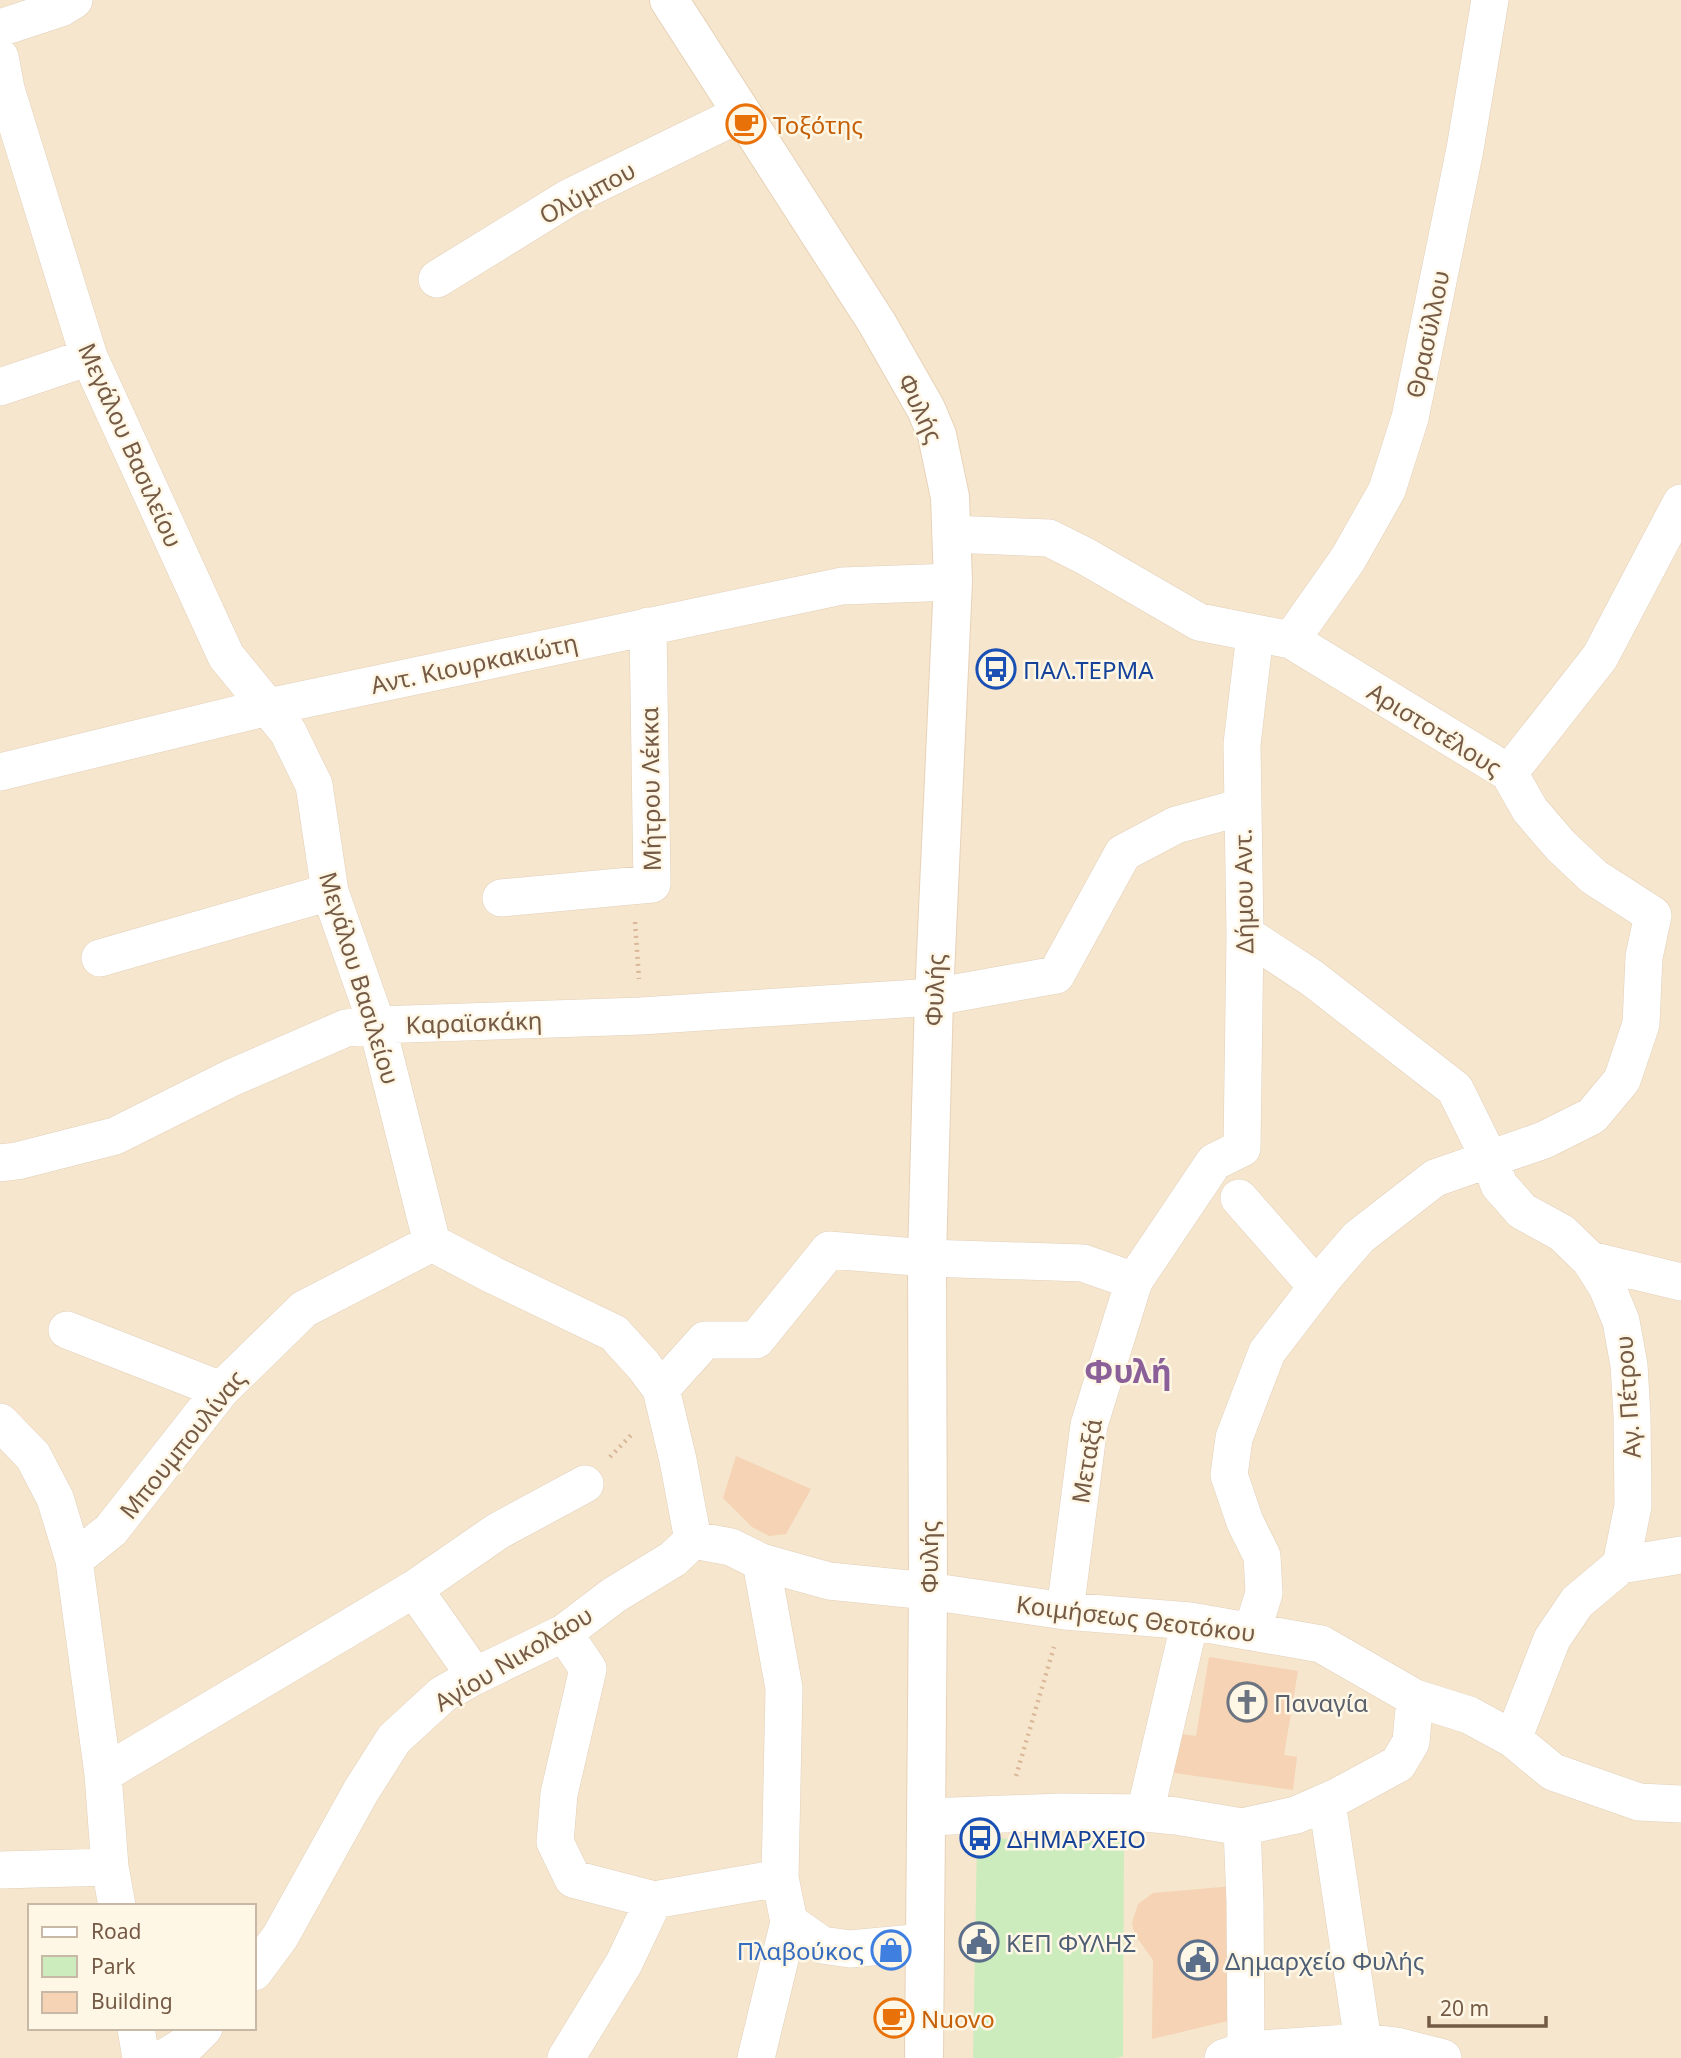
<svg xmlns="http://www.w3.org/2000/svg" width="1681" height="2058" viewBox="0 0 1681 2058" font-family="'Noto Sans',sans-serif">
	<rect width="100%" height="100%" fill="#fef4df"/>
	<path fill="#f6e6cd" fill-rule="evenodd" d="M0 0H1681V2058H0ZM30 1906H254V2028H30Z"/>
	<path fill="#ccecbd" d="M977 1838 1124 1842 1123 2056 1117 2058H973Z"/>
	<path fill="#f5d3b4" d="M736 1456 811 1489 786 1534 769 1536 752 1527 723 1498Z
		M1209 1657 1298 1671 1284 1755 1297 1757 1293 1790 1168 1772 1175 1733 1196 1736Z
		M1234 1886 1236 2019 1152 2039 1153 1960 1135 1935 1132 1923 1138 1904 1153 1893Z"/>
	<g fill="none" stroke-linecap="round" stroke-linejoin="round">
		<g stroke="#e2d0ba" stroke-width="38">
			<path id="minor" d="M0 28 61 8 74 0
				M0 57 6 89 89 357 226 656 288 732 314 785 330 892 377 1025 432 1243 493 1275 614 1333 643 1365 661 1389 678 1460 693 1540
				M437 279 570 197 742 113
				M0 387 89 357
				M951 534 1049 538 1085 556 1199 622 1291 640 1509 773 1530 810 1561 846 1594 877 1653 915 1644 957 1641 1024 1622 1080 1592 1116 1544 1140 1435 1178 1359 1237 1326 1275 1267 1352 1234 1438 1229 1475 1245 1522 1262 1556 1264 1593 1252 1632
				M1291 640 1348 559 1387 490 1410 418 1465 149 1490 0
				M0 772 268 707 842 586 953 582
				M1509 773 1600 657 1681 503
				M501 898 652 884 648 626
				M1245 934 1312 978 1455 1089 1490 1160 1499 1185 1522 1211 1562 1233 1590 1260 1607 1287 1621 1321 1629 1365 1632 1416 1633 1506 1621 1565 1577 1602 1552 1639 1513 1739
				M100 958 330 892
				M0 1163 17 1161 115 1136 231 1078 346 1028 377 1025 641 1016 934 997 1056 975 1123 853 1176 825 1242 807
				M1239 1198 1317 1287
				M1590 1260 1681 1282
				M67 1330 221 1390
				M661 1389 705 1340H756L829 1250 927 1258 1083 1263 1134 1281
				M0 1422 33 1456 55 1498 74 1560 103 1774 110 1867 117 1906
				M74 1560 111 1530 221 1390 304 1309 432 1243
				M761 1562 784 1688 780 1878 789 1922 822 1945 850 1949 924 1942
				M1621 1565 1681 1555
				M414 1589 475 1676
				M1065 1611 1089 1425 1134 1281 1214 1162 1242 1148 1245 934 1242 744 1255 634
				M564 1633 588 1669 559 1794 555 1842 573 1879 654 1900 780 1878
				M103 1774 414 1589 498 1531 585 1484
				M1327 1802 1363 2042
				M1145 1813 1190 1621
				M927 1817 1061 1812 1145 1813 1176 1816 1242 1827 1296 1815 1337 1797 1398 1764 1411 1742 1415 1698
				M1242 1827 1245 1902 1246 2050
				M0 1870 110 1867
				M254 1972 280 1937 361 1791 394 1739 443 1694 475 1676 564 1633 614 1595 673 1559 693 1540 731 1547 761 1562 829 1581 928 1591 1065 1611 1190 1621 1321 1644 1415 1698 1469 1715 1513 1739 1553 1772 1639 1802 1681 1804
				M136 2028 141 2058
				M164 2058 190 2042 204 2028
				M566 2058 624 1963 654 1900
				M756 2058 789 1922
				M1223 2058 1246 2050 1363 2042 1396 2046 1443 2058"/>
		</g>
		<g stroke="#e7d2b8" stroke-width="40">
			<path id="secondary" d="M669 0 877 323 926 409 937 435 950 497 953 582 934 997 927 1258 928 1591 924 2058"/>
		</g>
		<path stroke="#d9b798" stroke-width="4.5" stroke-dasharray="2 5" stroke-linecap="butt" d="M635 922 639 979
			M610 1457 633 1433
			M1016 1776 1054 1647"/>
		<use href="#minor" stroke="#fff" stroke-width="37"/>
		<use href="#secondary" stroke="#fff" stroke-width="38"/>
	</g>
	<defs>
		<g id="cafe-ring" transform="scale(2.0125)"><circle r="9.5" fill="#fff7e6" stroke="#e8710a" stroke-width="1.5"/><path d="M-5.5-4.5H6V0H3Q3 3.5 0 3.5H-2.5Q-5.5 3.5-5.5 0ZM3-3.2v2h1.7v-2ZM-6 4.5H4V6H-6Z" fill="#e8710a"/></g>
		<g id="bus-ring" transform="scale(2.0125)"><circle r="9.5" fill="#fff7e6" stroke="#1a4fb4" stroke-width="1.5"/><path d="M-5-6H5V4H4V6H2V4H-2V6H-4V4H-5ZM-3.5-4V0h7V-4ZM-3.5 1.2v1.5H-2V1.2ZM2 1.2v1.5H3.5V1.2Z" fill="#1a4fb4"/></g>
		<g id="church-ring" transform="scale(2.0125)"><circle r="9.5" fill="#fff7e6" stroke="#6b7280" stroke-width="1.5"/><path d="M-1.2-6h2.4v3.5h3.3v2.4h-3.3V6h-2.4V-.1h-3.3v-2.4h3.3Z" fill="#6b7280"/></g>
		<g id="civic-ring" transform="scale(2.0125)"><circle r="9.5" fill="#fff7e6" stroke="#5c6f8a" stroke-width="1.5"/><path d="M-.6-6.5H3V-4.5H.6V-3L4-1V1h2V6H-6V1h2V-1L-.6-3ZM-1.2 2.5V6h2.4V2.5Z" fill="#5c6f8a"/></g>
		<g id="shop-ring" transform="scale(2.0125)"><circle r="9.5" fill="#fff7e6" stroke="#3f7fe0" stroke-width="1.5"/><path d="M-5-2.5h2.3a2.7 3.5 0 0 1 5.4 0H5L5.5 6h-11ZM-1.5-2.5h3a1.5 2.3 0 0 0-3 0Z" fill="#3f7fe0"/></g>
	</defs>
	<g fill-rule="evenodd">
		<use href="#cafe-ring" x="746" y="124"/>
		<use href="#bus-ring" x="996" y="669"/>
		<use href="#church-ring" x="1247" y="1702"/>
		<use href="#bus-ring" x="980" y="1838"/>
		<use href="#civic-ring" x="979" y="1942"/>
		<use href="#shop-ring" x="891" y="1950"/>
		<use href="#civic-ring" x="1198" y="1960"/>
		<use href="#cafe-ring" x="894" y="2018"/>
	</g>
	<g text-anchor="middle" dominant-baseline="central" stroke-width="5" stroke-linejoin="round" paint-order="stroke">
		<g font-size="24" fill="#c56008" stroke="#fff7e6" text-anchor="start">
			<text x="773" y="124">Τοξότης</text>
			<text x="921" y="2018">Nuovo</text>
		</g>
		<g font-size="24" fill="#755a45" stroke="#fff7e6">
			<text transform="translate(587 192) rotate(-28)">Ολύμπου</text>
			<text transform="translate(1427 334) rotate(-78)">Θρασύλλου</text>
			<text transform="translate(921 408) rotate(65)">Φυλής</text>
			<text transform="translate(131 445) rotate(66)">Μεγάλου Βασιλείου</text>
			<text transform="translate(474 663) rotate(-12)">Αντ. Κιουρκακιώτη</text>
			<text transform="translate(1435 729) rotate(32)">Αριστοτέλους</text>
			<text transform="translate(650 789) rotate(-91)">Μήτρου Λέκκα</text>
			<text transform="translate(1243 891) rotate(-91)">Δήμου Αντ.</text>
			<text transform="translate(360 978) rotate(73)">Μεγάλου Βασιλείου</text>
			<text transform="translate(934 990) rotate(-88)">Φυλής</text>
			<text transform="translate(474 1022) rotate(-2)">Καραϊσκάκη</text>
			<text transform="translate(1627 1397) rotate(-94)">Αγ. Πέτρου</text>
			<text transform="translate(182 1444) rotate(-51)">Μπουμπουλίνας</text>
			<text transform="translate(1086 1461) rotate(-81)">Μεταξά</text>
			<text transform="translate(928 1557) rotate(-90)">Φυλής</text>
			<text transform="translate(1136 1618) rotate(7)">Κοιμήσεως Θεοτόκου</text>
			<text transform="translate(513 1658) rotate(-31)">Αγίου Νικολάου</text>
		</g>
		<g font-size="24" fill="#164399" stroke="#fff7e6" text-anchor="start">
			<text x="1023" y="669">ΠΑΛ.ΤΕΡΜΑ</text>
			<text x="1007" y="1838">ΔΗΜΑΡΧΕΙΟ</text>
		</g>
		<g font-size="24" fill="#5b616d" stroke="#fff7e6" text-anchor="start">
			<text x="1274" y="1702">Παναγία</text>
		</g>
		<g font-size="24" fill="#4e5e75" stroke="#fff7e6" text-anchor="start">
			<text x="1006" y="1942">ΚΕΠ ΦΥΛΗΣ</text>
			<text x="1225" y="1960">Δημαρχείο Φυλής</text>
		</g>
		<g font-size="24" fill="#366cbe" stroke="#fff7e6" text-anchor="end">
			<text x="864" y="1950">Πλαβούκος</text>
		</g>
		<g font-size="32" font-weight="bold" fill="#8b6099" stroke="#fff7e6">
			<text x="1128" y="1370">Φυλή</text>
		</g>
	</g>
	<rect x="28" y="1904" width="228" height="126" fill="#fff7e6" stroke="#c8b8a6" stroke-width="2"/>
	<rect x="42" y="1927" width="35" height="10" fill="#ffffff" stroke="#c8b8a6" stroke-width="2"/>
	<text x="91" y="1939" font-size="21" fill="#755a45">Road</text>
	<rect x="42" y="1956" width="35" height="21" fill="#ccecbd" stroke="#c8b8a6" stroke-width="2"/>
	<text x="91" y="1974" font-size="21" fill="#755a45">Park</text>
	<rect x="42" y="1992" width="35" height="21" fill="#f5d3b4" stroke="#c8b8a6" stroke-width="2"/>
	<text x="91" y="2009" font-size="21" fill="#755a45">Building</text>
	<path d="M1429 2016v10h117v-10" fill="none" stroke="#755a45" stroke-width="3.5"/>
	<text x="1440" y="2016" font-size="21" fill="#755a45" stroke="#fff7e6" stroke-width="5" paint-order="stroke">20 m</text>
</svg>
